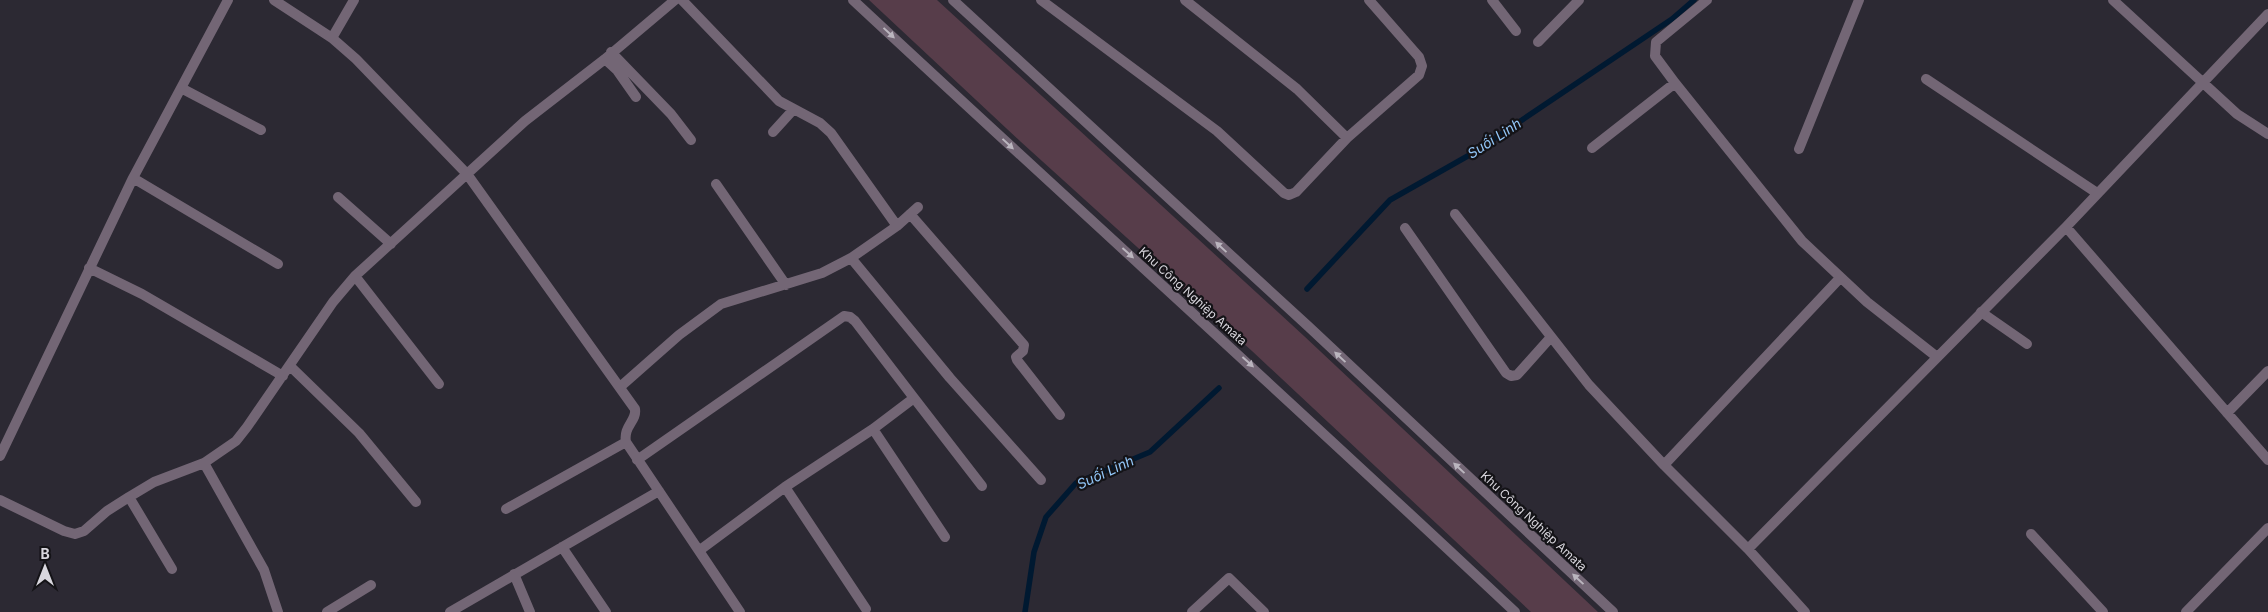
<svg xmlns="http://www.w3.org/2000/svg" width="2268" height="612" viewBox="0 0 2268 612" font-family="Inter,sans-serif">
	<rect width="100%" height="100%" fill="#2c2933"/>
	<path fill="#573d4a" d="M869 0H937L1304 336 1598 612H1531L1252 351 1021 142Z"/>
	<g fill="none" stroke-linecap="round" stroke-linejoin="round">
		<path stroke="#001931" stroke-width="5.5" d="M1307 289 1390 200 1473 153 1672 19 1694 0
			M1025 612 1034 552 1046 517 1076 483 1150 452 1219 388"/>
		<path stroke="#736675" stroke-width="10" d="M1981 312 2027 344"/>
		<path stroke="#736675" stroke-width="10" d="M274 0 332 38 356 59 467 174 635 409C637 421 623 426 626 442L740 612
			M682 0 779 101 820 123 831 133 897 226
			M1041 0 1217 131 1284 193 1289 195 1296 192 1347 138 1419 75 1422 66 1419 57 1369 0
			M1185 0 1297 89 1347 138
			M1492 0 1516 31
			M1707 0 1656 42 1655 56 1675 83 1802 241 1867 302 1937 357
			M2113 0 2237 114 2268 134
			M332 38 354 0
			M1538 42 1579 0
			M611 52 671 114 691 140
			M605 59 617 70 636 97
			M1926 79 2097 193
			M181 88 261 130
			M773 132 793 110
			M1592 148 1675 83
			M1799 149 1859 0
			M133 178 278 264
			M716 184 786 285
			M338 197 391 244
			M910 214 1024 345 1023 351 1016 357 1017 360 1060 415
			M1455 214 1589 385 1664 465 1748 549 1805 612
			M2066 227 2268 460
			M1405 228 1506 373 1511 376 1517 375 1551 337
			M851 258 950 378 1041 480
			M89 268 142 294 283 376
			M355 276 439 384
			M290 366 359 433 416 502
			M620 387 679 335 721 304 822 273 851 258 897 226 918 207
			M914 398 982 486
			M2227 413 2268 371
			M0 456 133 178 228 0
			M637 460 844 316 850 317 855 321 914 398 873 429
			M204 463 264 570 278 612
			M1664 465 1840 278
			M785 487 866 609
			M129 497 172 569
			M0 500 64 531 75 534 84 531 107 511 129 497 154 482 204 463 236 441 247 427 333 302 355 276 525 121 605 59 675 0
			M506 509 626 442
			M2031 534 2103 612
			M562 547 606 612
			M1748 549 2066 227 2268 14
			M700 550 785 487 873 429 945 537
			M514 574 530 612
			M327 612 371 585
			M450 612 659 491
			M1192 612 1229 578 1264 612
			M2186 612 2268 528"/>
		<path stroke="#736675" stroke-width="10" d="M853 0C1073 205 1296 406 1515 612
			M953 0 1309 327 1613 612"/>
	</g>
	<defs><path id="oneway-solid" d="M-6-.8H1V-3.2L6.5 0L1 3.2V.8H-6Z" transform="scale(1.25)"/></defs>
	<g fill="#bab5be">
		<use href="#oneway-solid" transform="translate(889 33) rotate(43)"/>
		<use href="#oneway-solid" transform="translate(1008 144) rotate(43)"/>
		<use href="#oneway-solid" transform="translate(1221 247) rotate(-137)"/>
		<use href="#oneway-solid" transform="translate(1128 253) rotate(42)"/>
		<use href="#oneway-solid" transform="translate(1340 357) rotate(-137)"/>
		<use href="#oneway-solid" transform="translate(1248 362) rotate(42)"/>
		<use href="#oneway-solid" transform="translate(1459 468) rotate(-137)"/>
		<use href="#oneway-solid" transform="translate(1578 579) rotate(-137)"/>
	</g>
	<g text-anchor="middle" dominant-baseline="central" stroke-width="4.5" stroke-linejoin="round" paint-order="stroke">
		<g font-size="12" fill="#d9d7de" stroke="#141317">
			<text transform="translate(1193 296) rotate(42)">Khu Công Nghiệp Amata</text>
			<text transform="translate(1534 521) rotate(43)">Khu Công Nghiệp Amata</text>
		</g>
		<g font-size="14" font-style="italic" fill="#93c7f9" stroke="#141317">
			<text transform="translate(1494 138) rotate(-33)">Suối Linh</text>
			<text transform="translate(1105 472) rotate(-25)">Suối Linh</text>
		</g>
	</g>
	<g transform="translate(45 567)" stroke="#141317" stroke-width="4" paint-order="stroke">
	<path d="M0-4L9 19L0 12L-9 19Z" fill="#d9d7de"/>
	<text y="-8" font-size="14" font-weight="bold" text-anchor="middle" fill="#d9d7de">B</text>
	</g>
</svg>
